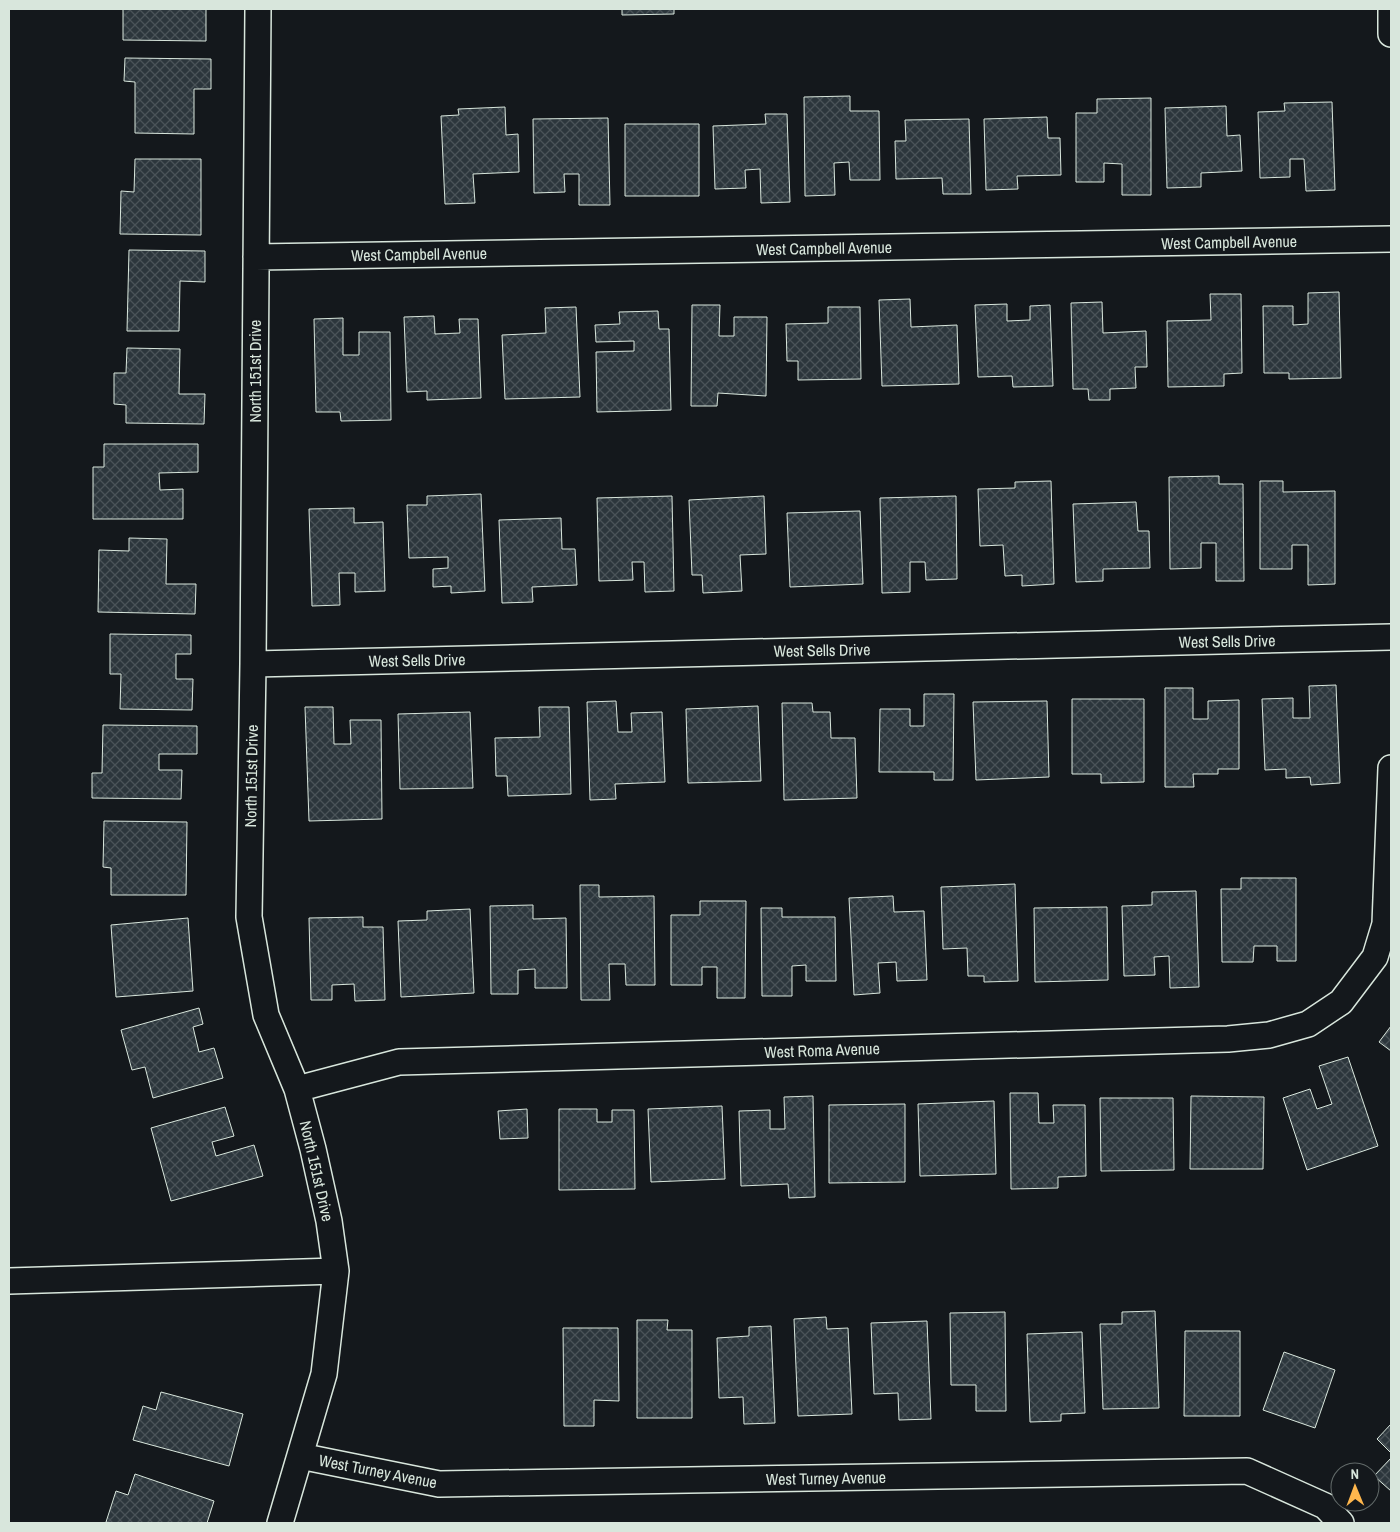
<svg xmlns="http://www.w3.org/2000/svg" width="1400" height="1532" viewBox="0 0 1400 1532" font-family="'Archivo Narrow',sans-serif">
	<defs>
		<pattern id="building-cross-hatch" width="8" height="8" patternUnits="userSpaceOnUse" patternTransform="scale(1.25)"><rect width="8" height="8" fill="#2c363c"/><path d="M0 0l8 8M0 8l8-8" fill="none" stroke="#4a5358"/></pattern>
	</defs>
	<rect width="100%" height="100%" fill="#14181c"/>
	<path fill="url(#building-cross-hatch)" stroke="#d8e6dc" d="M123 9H206V41L123 40Z
		M622 9H674V14L622 15Z
		M125 58 211 59V89H194V134L135 133V82L124 81Z
		M850 96V111H879L880 180H850L849 162 834 163 835 195 805 196 804 97Z
		M1151 98V195H1122V164L1104 163V182H1076V113H1097V99Z
		M1332 102 1335 190 1306 191 1304 159H1290V177L1260 178 1258 112 1285 111 1284 103Z
		M1226 106 1227 136 1240 135 1242 171 1201 173V187L1167 188 1165 108Z
		M505 107 506 135 518 134 519 172 473 174 475 203 445 204 441 116 459 115 458 109Z
		M765 114H787L790 202 761 203 760 169 745 170 746 188 715 189 713 126 766 124Z
		M1047 117 1048 138H1060L1061 175 1017 176 1018 189 986 190 984 119Z
		M608 118 610 205H579V174H564L565 192 534 193 533 119Z
		M969 119 971 194H943L942 178 896 179 895 141H906L905 120Z
		M625 124H699V196H625Z
		M135 159H201V235L120 234 121 191 134 192Z
		M129 250 205 251V282L180 281 179 331H127Z
		M1339 292 1341 378 1289 379V373H1264L1263 306H1293V325L1308 324V293Z
		M1210 294H1241L1242 373 1224 374V386L1168 387 1167 321 1211 320Z
		M910 299 911 327 957 325 959 384 882 386 879 300Z
		M1102 302 1103 333 1146 331 1147 367H1135L1136 388 1110 389V400H1089L1088 389H1073L1071 303Z
		M1007 304V321L1030 320V306L1050 305 1053 386 1013 387 1012 376 978 377 975 305Z
		M692 305H720L719 336H734V317H767L766 396 718 393 717 406H691Z
		M576 307 580 397 505 399 502 335 546 333 545 308Z
		M828 307H860L861 379 798 380V361H787L786 324 828 323Z
		M658 311 659 329H669L671 410 597 412 596 352 634 351V341L596 342 595 325 620 324 619 312Z
		M434 316 435 334 460 333 459 319H478L481 398 427 400V391L407 392 404 317Z
		M343 318V355H359V332H390L391 420 341 421 340 412H316L314 319Z
		M127 348 180 349 179 394H205L204 424 126 423V405L114 404V373H126Z
		M104 444H198V472L159 473 160 490 183 489V519H93V467H104Z
		M1219 476V484H1243L1244 581H1216V543H1201V568L1170 569 1169 477Z
		M1051 481 1054 584 1022 586V575L1005 576 1003 545 980 546 978 489 1015 488V482Z
		M1260 481H1283V492L1335 491V584L1308 585V545H1292V569H1260Z
		M481 494 485 591 451 593V586L433 587V569L448 568V557L409 558 407 505H427V496Z
		M672 496 674 591 645 592 644 562H632L633 580 599 581 597 498Z
		M764 496 766 554 740 555 742 591 703 593 702 575H692L689 500Z
		M956 496 957 579 926 580 925 562H910V592L882 593 880 498Z
		M1136 502 1138 531H1149L1150 568 1103 569V581L1076 582 1073 504Z
		M354 508V523L383 522 385 591 355 592V573H339L340 605 312 606 309 509Z
		M860 511 863 584 790 587 787 513Z
		M561 518 562 549H575L577 585 532 587 533 602 502 603 499 520Z
		M129 538 167 539 166 584H196L195 614 98 612 99 550 129 551Z
		M110 634 191 635V654H176V679H193L192 710 120 709 121 674H110Z
		M1336 685 1340 783 1311 785 1310 777 1286 778V769L1265 770 1262 699 1293 698V718H1310L1309 686Z
		M1165 688H1193V719H1208V701L1239 700V769H1218V774H1193L1194 787H1165Z
		M924 694H954L953 780H934V772H879L880 709H910V726H924Z
		M1072 699H1144V782L1101 783V774H1072Z
		M616 701 618 732H632L631 713 662 712 665 782 615 784 616 799 590 800 587 702Z
		M1047 701 1049 777 976 780 973 702Z
		M782 703H812L813 712H830L831 738H855L857 798 784 800Z
		M758 706 761 781 688 783 686 709Z
		M305 707H333L334 744H351L350 720H381L382 819 309 821Z
		M539 707H569L571 794 508 796 507 776H496L495 738 540 737Z
		M470 712 473 788 400 789 398 714Z
		M103 725 197 726V754H159V770H182L181 799 92 798V773H102Z
		M104 821 187 822 186 895H111V868L103 867Z
		M1241 878H1296V961H1277V946H1254L1253 962H1222L1221 889H1241Z
		M1015 884 1018 981 984 982V976H968L967 948 943 949 941 887Z
		M580 885H599V897L654 896 655 985H626L625 964H609L610 1000H581Z
		M1196 891 1199 987 1170 988 1169 956 1154 957 1155 975 1124 976 1122 906 1152 905V892Z
		M893 896 894 912 924 911 927 980 897 981 896 962 878 963 880 993 854 995 849 898Z
		M700 901H746L745 998H717V967H702V985H671V915H700Z
		M533 905V919L566 918 567 988H535V969L518 970V994H491L490 906Z
		M1107 907 1108 980 1035 982 1034 908Z
		M761 908H782V917H835L836 981H806V965L792 966V996H762Z
		M470 909 474 993 401 997 398 921 427 920V911Z
		M363 917V927H383L385 1000 355 1001 354 984 332 985V1000H311L309 918Z
		M188 918 193 991 116 997 111 925Z
		M199 1008 203 1024 193 1027 199 1052 214 1048 223 1078 153 1098 145 1067 132 1070 121 1030Z
		M1391 1026V1051L1379 1042Z
		M1348 1057 1378 1146 1307 1170 1283 1098 1310 1089 1317 1109 1332 1104 1319 1066Z
		M1010 1093H1038L1039 1123H1054L1053 1105H1085L1086 1176 1058 1177V1188L1011 1189Z
		M813 1096 815 1197 789 1198 788 1184 741 1186 739 1111 770 1110V1129H785L784 1097Z
		M1191 1096 1264 1097 1263 1169H1190Z
		M1100 1098H1173L1174 1170 1101 1171Z
		M994 1101 996 1174 920 1176 918 1104Z
		M905 1104V1182L829 1183V1105Z
		M722 1106 725 1179 651 1182 648 1109Z
		M225 1107 234 1136 212 1142 216 1156 254 1145 263 1176 171 1201 151 1128Z
		M527 1109 528 1138 500 1139 498 1111Z
		M559 1109H597V1122H612V1110H634L635 1189 559 1190Z
		M1155 1311 1159 1408 1103 1409 1100 1324H1122V1312Z
		M1005 1312 1006 1411H976V1385H951L950 1313Z
		M826 1317 827 1329 848 1328 852 1414 798 1416 794 1319Z
		M637 1320H668L667 1330H692V1418H637Z
		M927 1321 931 1419 899 1420 898 1393 874 1394 871 1323Z
		M771 1326 775 1423 744 1424 743 1397 719 1398 717 1338 749 1336V1327Z
		M563 1328H618L619 1401 594 1400V1426H564Z
		M1185 1331H1240V1416H1184Z
		M1082 1332 1085 1413 1061 1414V1421L1030 1422 1027 1334Z
		M1284 1352 1335 1370 1315 1428 1263 1410Z
		M161 1392 243 1414 229 1466 133 1440 143 1406 156 1410Z
		M1391 1424V1453L1377 1439Z
		M1391 1458V1491L1374 1476Z
		M135 1474 214 1501 207 1523H110L106 1522 116 1491 128 1495Z"/>
	<g fill="none" stroke-linecap="round" stroke-linejoin="round">
		<g stroke="#d8e6dc" stroke-width="28">
			<path id="street" d="M258 9 253 664 249 917 266 1015 297 1089 313 1149 329 1221 336 1271 324 1374 280 1523
				M1391 9V34
				M256 257 1391 239
				M253 664 1391 637
				M297 1089 399 1062 1228 1039 1269 1035 1308 1024 1341 1002 1375 957 1385 924 1391 768
				M9 1281 336 1271
				M300 1456 439 1484 1247 1471 1325 1506 1341 1523"/>
		</g>
		<use href="#street" stroke="#14181c" stroke-width="25"/>
	</g>
	<g text-anchor="middle" dominant-baseline="central" stroke-width="4" stroke-linejoin="round" paint-order="stroke">
		<g font-size="16" fill="#d8e6dc" stroke="#14181c">
			<text transform="translate(1229 242) rotate(-1)">West Campbell Avenue</text>
			<text transform="translate(824 248) rotate(-1)">West Campbell Avenue</text>
			<text transform="translate(419 254) rotate(-1)">West Campbell Avenue</text>
			<text transform="translate(255 371) rotate(-90)">North 151st Drive</text>
			<text transform="translate(1227 641) rotate(-1)">West Sells Drive</text>
			<text transform="translate(822 650) rotate(-1)">West Sells Drive</text>
			<text transform="translate(417 660) rotate(-1)">West Sells Drive</text>
			<text transform="translate(251 776) rotate(-89)">North 151st Drive</text>
			<text transform="translate(822 1050) rotate(-2)">West Roma Avenue</text>
			<text transform="translate(317 1171) rotate(77)">North 151st Drive</text>
			<text transform="translate(378 1471) rotate(11)">West Turney Avenue</text>
			<text transform="translate(826 1478) rotate(-1)">West Turney Avenue</text>
		</g>
	</g>
	<rect width="1400" height="1532" fill="none" stroke="#d8e6dc" stroke-width="20"/>
	<g transform="translate(1355 1487) rotate(359)"><circle r="24" fill="#14181c" stroke="#626a69"/>
	<path d="M0-4L9 19L0 12L-9 19Z" fill="#ffb74d"/>
	<text y="-8" font-size="14" font-weight="bold" text-anchor="middle" fill="#d8e6dc">N</text>
	</g>
</svg>
